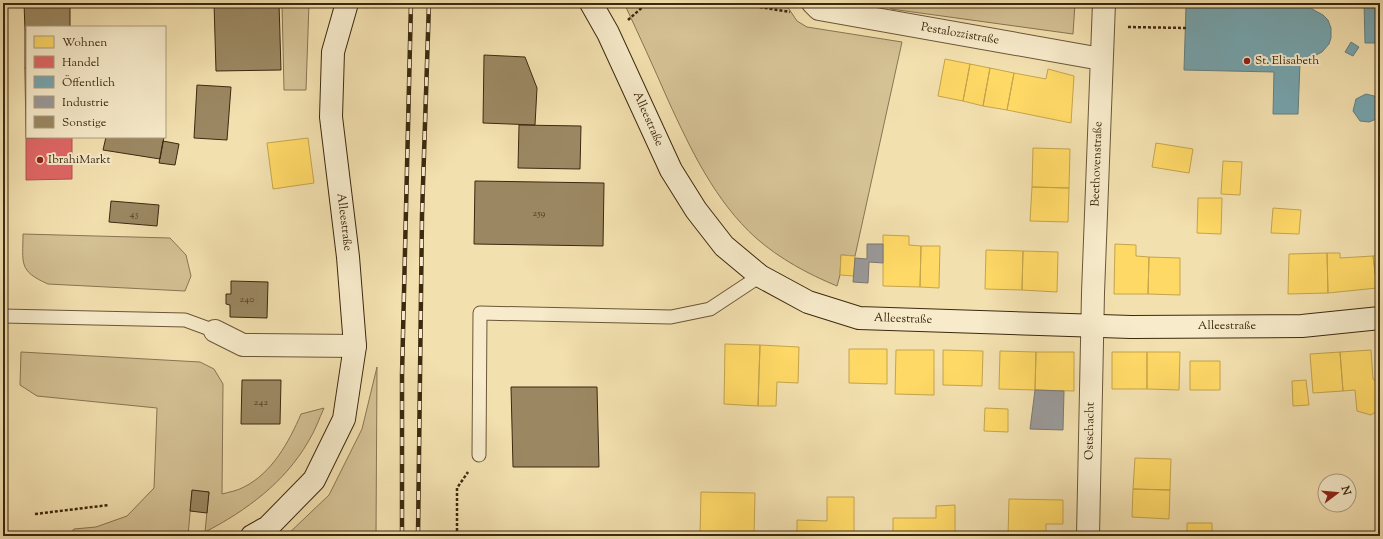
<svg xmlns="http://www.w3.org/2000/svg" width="1383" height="539" viewBox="0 0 1383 539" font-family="'Sorts Mill Goudy',serif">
	<rect width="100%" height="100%" fill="#f3e0af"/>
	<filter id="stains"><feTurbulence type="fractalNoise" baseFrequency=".005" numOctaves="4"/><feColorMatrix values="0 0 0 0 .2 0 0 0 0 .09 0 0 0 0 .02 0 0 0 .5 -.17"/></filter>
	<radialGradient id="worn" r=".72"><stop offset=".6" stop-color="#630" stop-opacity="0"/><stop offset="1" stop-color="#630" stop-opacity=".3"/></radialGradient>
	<path fill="#d4c194" stroke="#887552" d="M282 3H309L306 90H284Z
		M624 3H785L797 21 807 27 902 42 855 256 841 255 840 275 837 286C808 274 780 259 756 238 715 201 691 150 668 100 654 68 639 35 624 3Z
		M892 3H1075L1073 34 891 9Z
		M23 234 170 238 186 255 191 276 185 291 48 284C18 271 23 263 23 234Z
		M21 352 200 362 214 369 223 384 222 494C229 492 237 491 244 487 272 473 289 442 301 414L324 408C319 419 315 431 308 442 285 482 246 511 205 532L209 492 192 491 188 536H68L74 529 96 527 127 516 154 488 157 408 37 396 20 385Z
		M377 367 376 536H286L329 495 362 429Z"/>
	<path fill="#ffd966" stroke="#c4a44c" d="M945 59 970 64 963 101 938 96Z
		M970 64 990 68 983 106 963 101Z
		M990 68 1014 73 1007 110 983 106Z
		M1048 69 1074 76 1071 123 1007 110 1014 73 1046 79Z
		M308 138 314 183 273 189 267 143Z
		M1156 143 1193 149 1189 173 1152 167Z
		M1033 148 1070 149 1069 188 1032 187Z
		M1223 161 1242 162 1240 195 1221 194Z
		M1032 187 1069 188 1068 222 1030 221Z
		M1198 198H1222L1221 234 1197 233Z
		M1273 208 1301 210 1299 234 1271 233Z
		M883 235 909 236V245L921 246 920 287 883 286Z
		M1115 244 1136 245V256L1149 257 1148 294H1114Z
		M921 246H940L939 288 920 287Z
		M1380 246V288H1377L1373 256 1378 255V247Z
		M986 250 1023 251 1022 290 985 289Z
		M1023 251 1058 252 1057 292 1022 290Z
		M1327 253 1328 293 1288 294 1289 254Z
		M1327 253H1340V258L1373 256 1377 288 1328 293Z
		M841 255 855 256 854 276 840 275Z
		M1149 257 1180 258V295L1148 294Z
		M725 344 760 345 758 406 724 404Z
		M760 345 799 347 798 383 777 382 776 406H758Z
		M849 349H887V384L849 383Z
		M896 350H934V395L895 394Z
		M943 350 983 351 982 386 943 385Z
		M1371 350 1373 379 1380 384V409L1371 415 1357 411 1355 390 1343 391 1340 352Z
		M1000 351 1036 352 1035 390 999 389Z
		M1036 352H1074V391L1035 390Z
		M1112 352H1147V389H1112Z
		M1147 352H1180L1179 390 1147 389Z
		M1340 352 1343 391 1313 393 1310 354Z
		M1190 361H1220V390H1190Z
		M1306 380 1309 405 1293 406 1292 381Z
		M985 408 1008 409V432L984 431Z
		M1135 458 1171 459 1170 490 1133 489Z
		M1133 489 1170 490 1169 519 1132 517Z
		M701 492 755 493 754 536H700Z
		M827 497H854V536H797V520L827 521Z
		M1009 499 1063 500V524H1046V536H1008Z
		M955 505V536H893V518H936V506Z
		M1187 523H1212V536H1187Z"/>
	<path fill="#e06666" stroke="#af544c" d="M72 137V179L26 180V138Z"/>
	<path fill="#76a5af" stroke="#65807f" d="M1190 3H1303L1310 4 1312 9 1323 15 1328 20 1331 28V38L1329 44 1322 52 1310 58 1309 63H1300L1298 114H1273L1274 72 1184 70 1186 6H1189Z
		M1364 3H1380V43H1365Z
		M1351 42 1359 47 1353 56 1345 52Z
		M1366 94 1378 97 1380 102 1379 118 1369 122 1360 121 1353 111 1356 99Z"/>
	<path fill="#999" stroke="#7d7770" d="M867 244H883V263L869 262 868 283 853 282 855 258 867 259Z
		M1035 390 1064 391 1063 430 1030 429Z"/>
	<path fill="#9b8862" stroke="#3c290f" d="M24 3H70V27H27V30H25Z
		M214 3H279L281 70 216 71Z
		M25 30H27V68H25Z
		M484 55 525 57 537 88 535 125 483 123Z
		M25 68H27V137H72L26 138Z
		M197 85 231 87 227 140 194 138Z
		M519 125 581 126 580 169 518 168Z
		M106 137H164L160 159 103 150Z
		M163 141 179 144 175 165 159 163Z
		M475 181 604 183 603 246 474 244Z
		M111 201 159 205 157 226 109 222Z
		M231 281 268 282 267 318 230 317V305L226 304V294H231Z
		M242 380H281L280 424H241Z
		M511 387H597L599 467H513Z
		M192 490 209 492 207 513 190 511Z"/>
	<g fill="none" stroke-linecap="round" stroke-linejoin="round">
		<g stroke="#6a5737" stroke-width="15">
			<path id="lane" d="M3 316 185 320 215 331
				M479 455 480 313 671 317 710 309 760 276"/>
		</g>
		<g stroke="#6a5737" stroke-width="24">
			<path id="street" d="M813 3 819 9 1101 59
				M215 331 243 345 355 346
				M1088 536 1093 293 1104 3"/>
		</g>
		<g stroke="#3c290f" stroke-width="24">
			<path id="secondary" d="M591 3 608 33 671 170 696 210 724 246 760 276 808 302 859 318 1131 327 1302 326 1380 318
				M252 536 268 527 314 480 344 419 355 346 348 257 331 117 333 52 347 3"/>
		</g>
		<path stroke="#3c290f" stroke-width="2.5" stroke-dasharray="3 2" stroke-linecap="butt" d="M735 3 790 12
			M628 20 647 3
			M1128 27 1186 28
			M35 514 109 505
			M457 536V488L468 472"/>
		<use href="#lane" stroke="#f7ebcb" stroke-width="13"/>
		<use href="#street" stroke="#f7ebcb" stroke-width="22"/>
		<use href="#secondary" stroke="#f7ebcb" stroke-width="22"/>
		<g stroke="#3c290f" stroke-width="4.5">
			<path id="rail" d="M402 536V375L411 3
				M418 536 422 215 429 3"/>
		</g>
		<use href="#rail" stroke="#f7ebcb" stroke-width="3" stroke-dasharray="9" stroke-linecap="butt"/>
	</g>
	<g fill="#8f2418" stroke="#f7ebcb" stroke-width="1.5">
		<circle cx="1247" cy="61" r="4"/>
		<circle cx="40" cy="160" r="4"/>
	</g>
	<g text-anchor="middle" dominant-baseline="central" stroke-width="4" stroke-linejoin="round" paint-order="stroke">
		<g font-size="10" fill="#544124">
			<text x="539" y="213">259</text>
			<text x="134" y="214">43</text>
			<text x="247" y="299">240</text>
			<text x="261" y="402">242</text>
		</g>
		<g font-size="12" fill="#3c290f" stroke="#f7ebcb">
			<text transform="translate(960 34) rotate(10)">Pestalozzistraße</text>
			<text transform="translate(648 119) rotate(66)">Alleestraße</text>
			<text transform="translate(1097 164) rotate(-88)">Beethovenstraße</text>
			<text transform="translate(344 222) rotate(83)">Alleestraße</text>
			<text transform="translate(903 319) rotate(2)">Alleestraße</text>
			<text x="1227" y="326">Alleestraße</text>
			<text transform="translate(1090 431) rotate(-89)">Ostschacht</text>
		</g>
		<g font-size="12" fill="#3c290f" stroke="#f7ebcb" text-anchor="start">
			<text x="1255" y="61">St. Elisabeth</text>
			<text x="48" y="160">IbrahiMarkt</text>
		</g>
	</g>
	<rect width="1383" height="539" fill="none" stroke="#f3e0af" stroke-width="16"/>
	<rect x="4" y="4" width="1375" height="531" fill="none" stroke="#3c290f" stroke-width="2"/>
	<rect x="8" y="8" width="1367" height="523" fill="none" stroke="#3c290f"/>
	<rect x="26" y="26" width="140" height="112" fill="#f7ebcb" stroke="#ac9d80"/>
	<rect x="34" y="36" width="20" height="12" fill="#ffd966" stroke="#ac9d80"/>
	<text x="62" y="46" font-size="12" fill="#3c290f">Wohnen</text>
	<rect x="34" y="56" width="20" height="12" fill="#e06666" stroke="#ac9d80"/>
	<text x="62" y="66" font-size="12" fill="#3c290f">Handel</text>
	<rect x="34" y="76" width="20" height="12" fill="#76a5af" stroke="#ac9d80"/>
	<text x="62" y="86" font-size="12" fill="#3c290f">Öffentlich</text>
	<rect x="34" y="96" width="20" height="12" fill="#999999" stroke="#ac9d80"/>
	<text x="62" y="106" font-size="12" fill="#3c290f">Industrie</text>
	<rect x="34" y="116" width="20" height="12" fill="#9b8862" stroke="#ac9d80"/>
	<text x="62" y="126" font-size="12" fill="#3c290f">Sonstige</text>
	<g transform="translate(1337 493) rotate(74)"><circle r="19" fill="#f7ebcb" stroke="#ac9d80"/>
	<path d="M0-3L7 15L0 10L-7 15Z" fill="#8f2418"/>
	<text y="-6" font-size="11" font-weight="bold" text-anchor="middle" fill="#3c290f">N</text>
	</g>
	<rect width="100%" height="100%" filter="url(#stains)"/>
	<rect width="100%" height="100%" fill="url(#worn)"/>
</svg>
